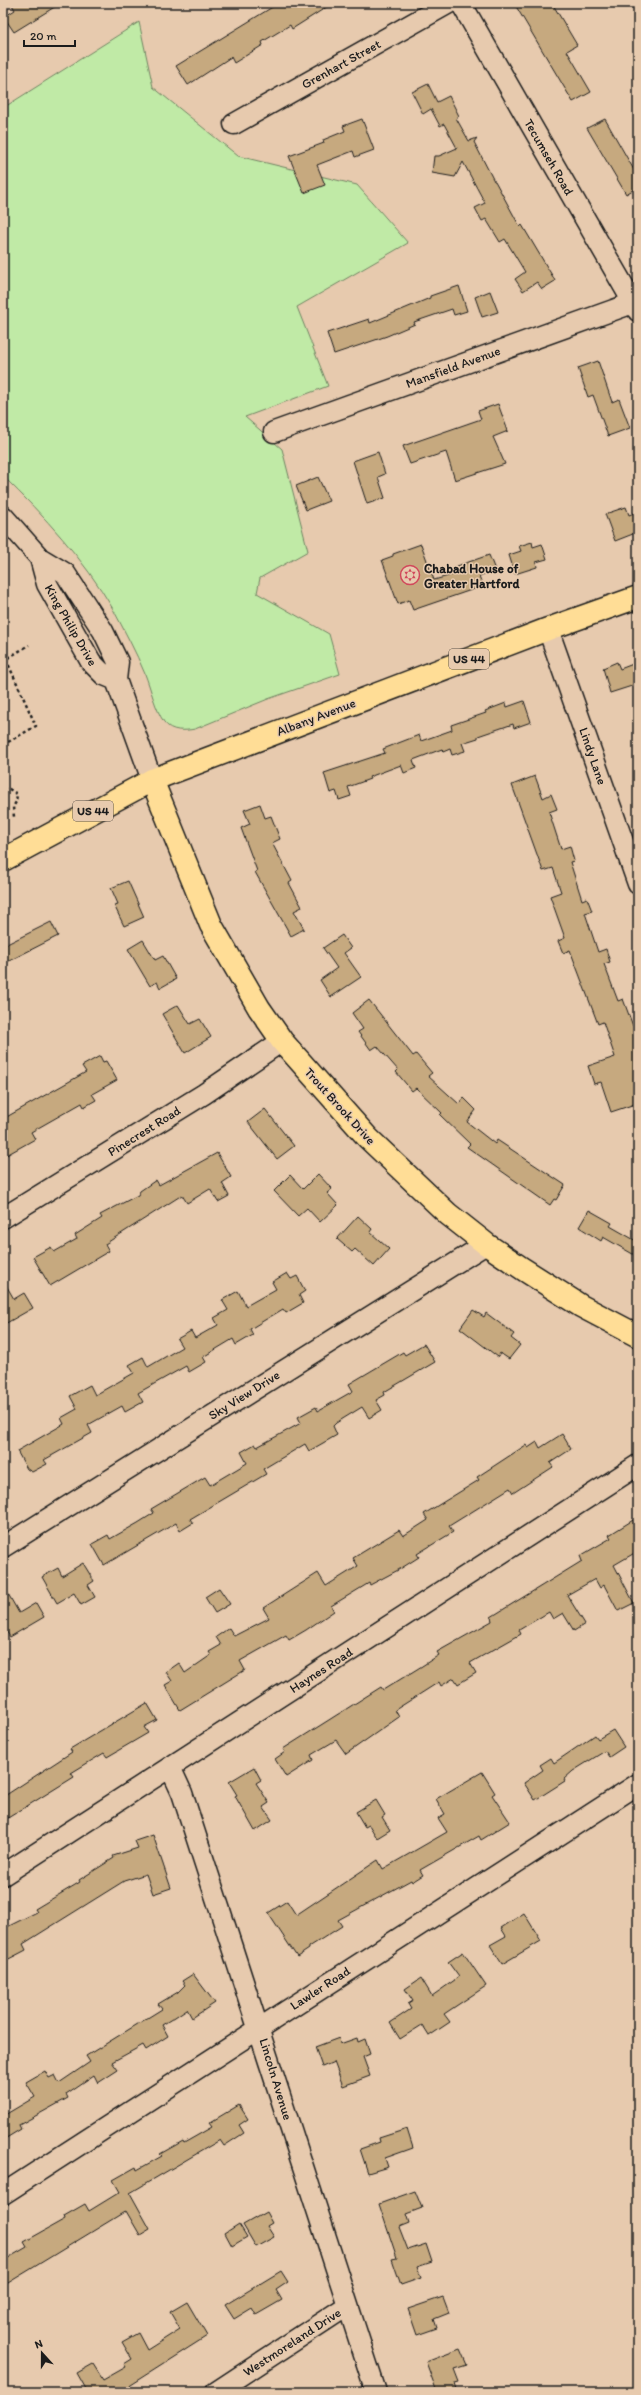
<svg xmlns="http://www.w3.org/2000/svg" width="641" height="2395" viewBox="0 0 641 2395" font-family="Itim,sans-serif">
	<rect width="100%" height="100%" fill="#e7caae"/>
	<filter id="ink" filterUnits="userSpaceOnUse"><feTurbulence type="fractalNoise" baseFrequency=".025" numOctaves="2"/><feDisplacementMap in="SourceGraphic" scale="8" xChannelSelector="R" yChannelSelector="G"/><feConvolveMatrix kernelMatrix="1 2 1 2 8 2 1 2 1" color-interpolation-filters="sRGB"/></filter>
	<g filter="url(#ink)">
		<path fill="#c0eaa6" stroke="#6e8361" d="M139 22 153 87 238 156 357 185 408 243 297 307 328 386 245 417 282 449 308 551 260 578 257 593 329 634 340 674 268 699 195 729C185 731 171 732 164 722 155 709 151 689 145 674 136 652 124 630 113 609 84 559 44 516 3 476V108Z"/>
		<path fill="#c6a97f" stroke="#1c1c1c" d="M11 3H61L14 32 4 17 15 10Z
			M279 3H333L292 29 290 25 262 42 263 45 234 63 231 57 188 85 176 66Z
			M514 3H552L577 45 567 51 591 92 573 102Z
			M428 84 437 102 449 96 459 116 456 118 469 141 477 138 474 142 494 181H495L520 227 522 225 553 277 555 281 542 289 537 282 523 291 515 279 525 272 505 239 500 242 486 219 482 221 475 208 485 203 463 162 455 177 432 173 434 156H439L457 148 444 124 440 126 431 109 423 114 412 92Z
			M362 119 374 150 355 157 353 151 317 165 325 185 304 193 289 156 324 143 323 140 345 131 343 126Z
			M605 119 638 177V187L626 194 587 128Z
			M459 286 467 311 454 315 452 309 414 322 415 324 387 336 334 354 327 333 369 319 370 323 430 298V296Z
			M490 291 498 312 482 317 475 297Z
			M598 361 612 402 619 399 630 428 608 436 593 395 588 397 578 368Z
			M498 404 508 431 493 437 505 464 455 480 446 452 410 464 403 446 481 419 478 411Z
			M378 452 385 474 378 477 385 498 367 504 353 461Z
			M318 477 329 501 306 510 296 486Z
			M626 507 629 515 634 513 638 532 615 541 605 514Z
			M532 542 533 547 542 544 547 559 536 562 537 567 515 574 509 555 521 551 519 546Z
			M421 544 434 580 459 573 457 566 489 555 495 570 479 576 483 586 413 610 409 600 398 604 382 560 393 556V554Z
			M617 662 620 669 633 664 638 684 610 693 603 668Z
			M524 701 531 722 514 728 513 724 478 736V738L462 743 465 751 452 755 450 749 443 752 442 749 413 760 416 768 404 773 401 765 369 777 370 779 348 787 351 796 339 800 336 791 330 793 324 773 385 753 383 749 419 735 421 741 452 730 451 725 486 713 485 711 506 703 507 707Z
			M535 776 543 798 551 794 557 809 549 812 561 849 570 846 574 861 570 862 582 900 587 898 592 911 585 913 598 952 606 949 610 962 604 964 618 1001 623 999 633 1026 638 1025V1103L611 1112 601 1082 594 1084 588 1066 615 1057 603 1022 598 1024 570 950 563 953 558 941 565 938 550 896 561 892 553 868 543 871 512 785Z
			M260 804 265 818 271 816 280 839 272 843 292 881 289 883 302 907 294 911 304 929 291 936 255 872 257 871 241 828 250 824 244 810Z
			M128 881 144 917 124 926 114 905 118 904 111 888Z
			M51 922 58 936 3 964V946Z
			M342 935 351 948 344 953 361 977 331 997 320 980 337 968 323 948Z
			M143 940 155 960 163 956 176 979 160 988 157 982 150 986 128 949Z
			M369 1000 413 1056 416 1054 432 1073 428 1076 459 1104 464 1098 476 1110 467 1122 495 1144 497 1140 565 1185 556 1200 554 1199 550 1205 467 1147 470 1144 440 1115 442 1113 416 1088 412 1091 396 1072 398 1070 377 1046 371 1050 358 1032 363 1029 352 1013Z
			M178 1005 190 1024 200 1019 211 1037 185 1053 162 1014Z
			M100 1056 103 1062 106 1061 117 1080 92 1094 96 1100 84 1107 82 1103 31 1132 35 1139 3 1157V1119L86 1072 82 1066Z
			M265 1109 294 1146 277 1159 248 1122Z
			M217 1153 231 1177 222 1183 229 1196 218 1202 210 1189 187 1203 182 1195 105 1244 109 1251 50 1286 33 1257 51 1247 54 1252 77 1239 75 1235 102 1218 100 1215 138 1195 140 1191 156 1180 159 1185Z
			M318 1174 332 1189 327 1193 338 1205 320 1222 307 1208 298 1216 274 1191 290 1175 303 1189Z
			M589 1210 612 1223 610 1226 638 1242V1257L603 1237 601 1241 579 1227Z
			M358 1216 372 1229 370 1232 389 1249 374 1266 355 1249 352 1252 337 1239Z
			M287 1273 291 1279 297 1276 305 1291 299 1295 303 1303 286 1313 283 1309 250 1329 253 1335 236 1345 233 1339 203 1357 206 1362 189 1372 186 1366 138 1393 143 1402 125 1412 122 1406 88 1425 92 1433 44 1460 47 1464 32 1472 27 1469 17 1451 64 1424 61 1418 77 1409 70 1396 90 1385 95 1395 134 1373 129 1365 143 1357 148 1367 182 1347 177 1339 191 1331 195 1338 218 1325 214 1318 228 1310 222 1300 238 1291 246 1306 276 1289 272 1282Z
			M3 1280 14 1299 24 1293 33 1308 3 1325Z
			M473 1310 484 1317 486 1313 514 1334 511 1338 520 1345 509 1359 500 1353 498 1357 460 1328Z
			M424 1344 435 1362 384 1392 385 1395 376 1400 382 1410 369 1418 362 1407 336 1423 333 1426 337 1435 309 1451 305 1444 263 1469 266 1474 190 1519 193 1523 180 1531 176 1523 104 1565 92 1544 108 1535 110 1539 138 1523 154 1513 151 1509 205 1477 210 1485 247 1463 241 1452 255 1444 257 1447 301 1423 298 1417 316 1407 318 1411 353 1391 349 1384 403 1352 405 1355Z
			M562 1434 571 1449 550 1463 553 1467 513 1493 510 1488 449 1526 453 1532 417 1554 419 1557 400 1569 370 1585 369 1583 331 1606 334 1611 306 1630 289 1640 286 1635 240 1661 245 1670 180 1710 165 1685 172 1681 166 1672 179 1663 185 1673 211 1655 209 1652 221 1645 216 1637 229 1628 234 1636 269 1618 263 1608 318 1573 326 1586 358 1566 353 1558 399 1530 403 1536 428 1520 424 1514 479 1480 477 1477 497 1464 526 1445 528 1448 537 1442 540 1448Z
			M638 1517V1551L614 1565 634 1603 618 1611 604 1585 600 1588 595 1579 567 1595 585 1624 574 1631 563 1613 553 1619 549 1612 519 1630 521 1634 470 1663 476 1673 458 1684 454 1678 441 1686 439 1682 395 1710 399 1717 346 1754 336 1740 311 1755 313 1760 286 1777 275 1759 285 1752 283 1749 381 1687 383 1690 422 1666 439 1655 437 1652 492 1621 491 1617 582 1561 580 1556 611 1538 609 1535Z
			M83 1563 94 1581 88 1585 95 1597 81 1605 74 1593 57 1603 42 1577 58 1568 62 1576Z
			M3 1585 19 1613 36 1603 44 1617 10 1637 3 1626Z
			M219 1588 230 1604 215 1613 205 1597Z
			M147 1703 157 1720 144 1727 148 1733 107 1757 104 1753 71 1773 74 1777 3 1821V1797L72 1752 70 1749Z
			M613 1730 624 1747 609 1757 605 1751 573 1771 564 1779 565 1781 535 1800 524 1783 543 1770 540 1765 551 1758 554 1763 595 1735 598 1739Z
			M254 1767 261 1780 256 1783 269 1803 263 1807 272 1820 255 1831 235 1796 237 1795 229 1782Z
			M482 1772 495 1793 492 1795 510 1822 481 1840 479 1836 420 1870 423 1875 412 1882 411 1880 338 1920 342 1926 309 1947V1949L297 1957 268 1913 287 1901 296 1915 378 1860 383 1869 447 1832 438 1818 445 1814 436 1799Z
			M376 1800 385 1815 382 1817 390 1830 377 1838 369 1825 365 1827 356 1812Z
			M153 1835 171 1888 153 1894 146 1874 124 1881 23 1944 26 1950 3 1962V1929L37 1912 35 1909 80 1882 79 1880 114 1858 113 1856 138 1848 135 1841Z
			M524 1913 541 1941 502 1964 490 1945 506 1936 501 1928Z
			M463 1952 486 1986 444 2014 450 2022 429 2036 422 2025 400 2039 390 2023 411 2009 408 2004 413 2001 405 1989 421 1978 432 1996 459 1977 448 1962Z
			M193 1974 215 2003 192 2018 187 2009 175 2017 162 2025 168 2036 146 2050 143 2045 112 2062 118 2070 98 2083 94 2075 66 2094 68 2098 19 2125 21 2129 3 2140V2116L35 2097 26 2082 45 2071 49 2078 55 2075 59 2083 90 2062 86 2056 162 2009 158 2004 178 1992 185 1985 182 1981Z
			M339 2038 340 2044 357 2038 358 2042 365 2039 370 2054 363 2057 370 2076 343 2086 334 2062 322 2067 315 2047Z
			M239 2105 248 2119 239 2125 244 2133 224 2146 220 2140 130 2193 150 2229 140 2235 126 2211 3 2286V2261L27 2247 24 2242 65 2219 64 2216 85 2204 89 2211 120 2192 113 2180 136 2167 137 2170 162 2156 160 2154 183 2141 184 2143 212 2127 209 2123Z
			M407 2129 413 2148 385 2158 388 2167 368 2173 360 2149 380 2142 379 2138Z
			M415 2191 422 2208 406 2214 409 2223 399 2227 408 2250 426 2244 432 2262 417 2267 421 2278 401 2285 392 2259 397 2258 379 2204Z
			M266 2212 272 2223 267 2226 274 2237 256 2247 243 2225Z
			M239 2224 247 2237 232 2246 225 2233Z
			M281 2271 288 2282 276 2290 282 2300 256 2315 252 2308 234 2319 225 2305Z
			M443 2297 449 2313 434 2319 437 2328 417 2335 408 2309Z
			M187 2302 207 2336 119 2392H82L86 2389 77 2373 93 2364 103 2380 126 2367 124 2364 132 2359 122 2342 138 2333 147 2350 180 2329 170 2312Z
			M460 2349 467 2365 454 2369 459 2382 455 2383 457 2389 450 2392H437L426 2362Z"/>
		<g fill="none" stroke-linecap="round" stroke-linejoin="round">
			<g stroke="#1c1c1c" stroke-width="23">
				<path id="minor" d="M461 3 638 311
					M234 124 449 3
					M274 432 633 303
					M3 516 40 558 65 573 103 631 118 662 116 680 152 780
					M40 558 47 584 91 662 104 675 116 680
					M548 629 638 884
					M3 1218 204 1094 282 1041
					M3 1547 486 1244
					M170 1767 182 1793 376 2392
					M3 1875 638 1465
					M3 2194 638 1784
					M216 2392 347 2306"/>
			</g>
			<g stroke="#1c1c1c" stroke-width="25">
				<path id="major" d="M152 780 211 925 259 1008 282 1041 368 1138 448 1214 486 1244 523 1269 581 1306 638 1336"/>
			</g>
			<g stroke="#1c1c1c" stroke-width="25">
				<path id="highway" d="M3 860 152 780 548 629 638 597"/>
			</g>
			<path stroke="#1c1c1c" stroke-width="2.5" stroke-dasharray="3 3" stroke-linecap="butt" d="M3 661 29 645
				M3 745 36 726 6 659
				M3 790 9 789 17 794 16 802 13 807 14 817"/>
			<use href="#minor" stroke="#e7caae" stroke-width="20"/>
			<use href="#major" stroke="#ffdd96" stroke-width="22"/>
			<use href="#highway" stroke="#ffdd96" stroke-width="22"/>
		</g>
	</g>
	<defs>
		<g id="synagogue-ring" transform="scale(1)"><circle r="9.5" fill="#e7caae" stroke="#d1495b" stroke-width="1.5"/><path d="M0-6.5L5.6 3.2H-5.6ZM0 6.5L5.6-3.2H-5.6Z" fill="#d1495b"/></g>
	</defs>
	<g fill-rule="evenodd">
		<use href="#synagogue-ring" x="410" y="575"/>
	</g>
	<g text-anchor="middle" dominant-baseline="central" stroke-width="3" stroke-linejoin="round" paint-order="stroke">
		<g fill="#e7caae" stroke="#595048" stroke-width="1">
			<rect x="449" y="649" width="40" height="20" rx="3"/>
			<rect x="73" y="801" width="40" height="20" rx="3"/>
		</g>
		<g font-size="12" font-weight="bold" fill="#1c1c1c">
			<text x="469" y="659">US 44</text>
			<text x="93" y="811">US 44</text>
		</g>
		<g font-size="13" fill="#1c1c1c" stroke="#e7caae">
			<text transform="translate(341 64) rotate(-29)">Grenhart Street</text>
			<text transform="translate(549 157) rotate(60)">Tecumseh Road</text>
			<text transform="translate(453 367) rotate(-20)">Mansfield Avenue</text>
			<text transform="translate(71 625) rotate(60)">King Philip Drive</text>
			<text transform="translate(316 717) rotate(-21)">Albany Avenue</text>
			<text transform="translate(593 756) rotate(71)">Lindy Lane</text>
			<text transform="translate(340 1106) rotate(48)">Trout Brook Drive</text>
			<text transform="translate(144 1131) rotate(-32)">Pinecrest Road</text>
			<text transform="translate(244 1395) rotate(-32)">Sky View Drive</text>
			<text transform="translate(321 1670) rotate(-33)">Haynes Road</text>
			<text transform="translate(320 1988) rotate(-33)">Lawler Road</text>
			<text transform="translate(276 2079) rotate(73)">Lincoln Avenue</text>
			<text transform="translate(292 2342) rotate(-33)">Westmoreland Drive</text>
		</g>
		<g font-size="13" font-weight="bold" fill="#1c1c1c" stroke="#e7caae" text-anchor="start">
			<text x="424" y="568">Chabad House of<tspan x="424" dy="15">Greater Hartford</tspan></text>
		</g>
	</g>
	<rect width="641" height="2395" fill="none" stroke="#e7caae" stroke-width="16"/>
	<rect x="8" y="8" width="625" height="2379" fill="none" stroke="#1c1c1c" stroke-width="1.5" filter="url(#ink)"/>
	<g transform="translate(42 2353) rotate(339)" stroke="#e7caae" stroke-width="3" paint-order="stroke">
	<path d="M0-3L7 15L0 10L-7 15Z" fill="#1c1c1c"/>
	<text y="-6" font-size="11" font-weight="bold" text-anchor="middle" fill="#1c1c1c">N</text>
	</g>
	<path d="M24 40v6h51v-6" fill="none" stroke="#1c1c1c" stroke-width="2"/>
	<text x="30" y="40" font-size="12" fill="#1c1c1c" stroke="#e7caae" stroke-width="3" paint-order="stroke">20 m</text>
</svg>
